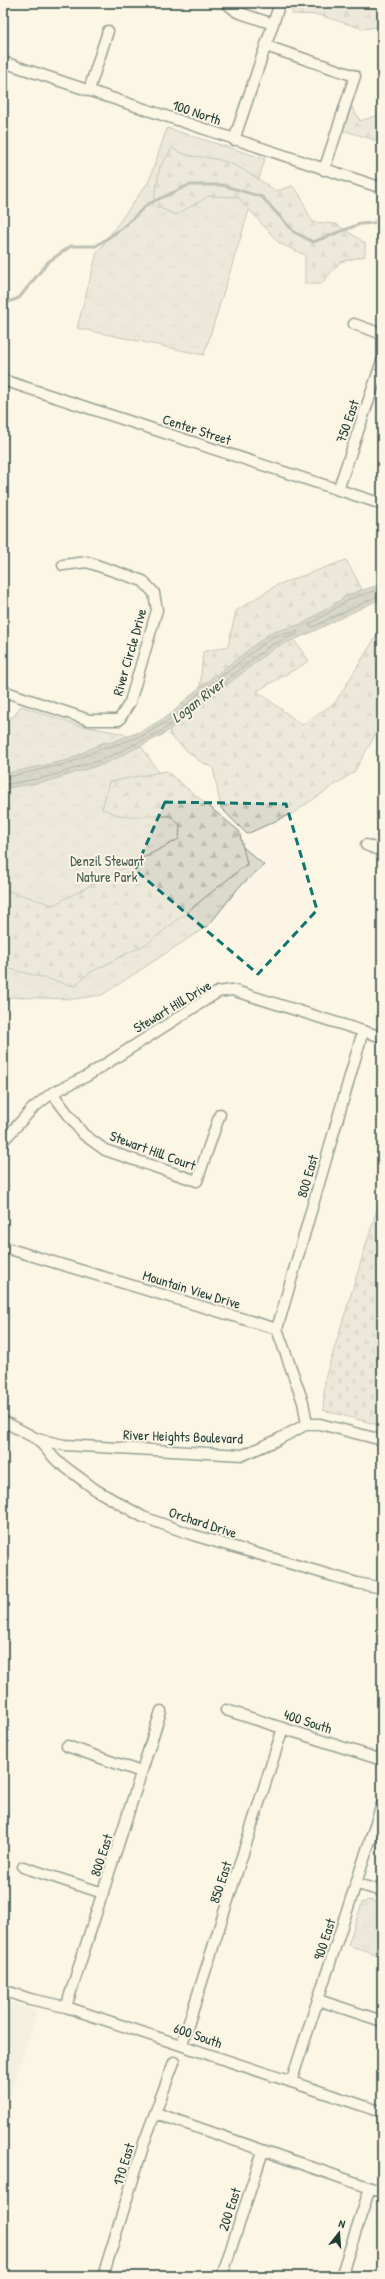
<svg xmlns="http://www.w3.org/2000/svg" width="385" height="2279" viewBox="0 0 385 2279" font-family="'Patrick Hand',sans-serif">
	<defs>
		<pattern id="grass-tufts" width="24" height="20" patternUnits="userSpaceOnUse"><rect width="24" height="20" fill="#dcdacc"/><path d="M3 7l-1-3M5 7V3M7 7l1-3M15 17l-1-3M17 17v-4M19 17l1-3" fill="none" stroke="#bcbcb0"/></pattern>
		<pattern id="forest-firs" width="22" height="20" patternUnits="userSpaceOnUse"><rect width="22" height="20" fill="#dcdacc"/><path d="M5 1l3.5 6h-7zM16 11l3.5 6h-7z" fill="#bcbcb0"/></pattern>
		<pattern id="cemetery-stones" width="16" height="16" patternUnits="userSpaceOnUse"><rect width="16" height="16" fill="#dcdacc"/><path d="M2 7V4a2 2 0 0 1 4 0v3zM10 15v-3a2 2 0 0 1 4 0v3z" fill="#bcbcb0"/></pattern>
		<pattern id="water-waves" width="16" height="10" patternUnits="userSpaceOnUse"><rect width="16" height="10" fill="#aeb3a7"/><path d="M0 5q4-4 8 0t8 0" fill="none" stroke="#8d9389"/></pattern>
	</defs>
	<rect width="100%" height="100%" fill="#fcf5e5"/>
	<filter id="ink" filterUnits="userSpaceOnUse"><feTurbulence type="fractalNoise" baseFrequency=".025" numOctaves="2"/><feDisplacementMap in="SourceGraphic" scale="8" xChannelSelector="R" yChannelSelector="G"/><feConvolveMatrix kernelMatrix="1 2 1 2 8 2 1 2 1" color-interpolation-filters="sRGB"/></filter>
	<g filter="url(#ink)">
		<path fill="#ece7d8" d="M3 2000 37 2012 3 2119Z"/>
		<path fill="url(#grass-tufts)" stroke="#7e8c80" d="M167 128 265 159 204 355 77 328 97 253 149 181Z
			M21 706 77 725 120 733 137 740 163 779 264 865 239 887 209 925 102 995 74 999 3 997V721L14 716Z
			M369 1900 382 1904V1956L348 1945 362 1903Z"/>
		<path fill="url(#forest-firs)" stroke="#7e8c80" d="M293 3H382V26L364 29 319 15 292 14Z
			M352 107 360 121 382 114V142L342 130Z
			M172 148C189 158 192 155 210 158 236 162 255 177 276 191L292 186C304 195 304 211 313 222L336 224 365 243V256L340 262 321 284H305V255L279 243 238 197 209 196 176 215 153 205 160 167Z
			M346 560 362 589 291 636 309 661 257 691 302 725 335 703 382 627V723L354 772 293 813 247 834 221 808 213 768 198 760 169 735 173 718 199 700 203 652 228 646 236 611 277 585Z
			M166 771 239 831 247 864 148 943 89 973 74 986 3 967V889L53 905 179 839 180 825 170 816H122L102 809 109 782Z"/>
		<path fill="url(#cemetery-stones)" stroke="#7e8c80" d="M382 1193V1426L323 1410 325 1379Z"/>
		<path fill="url(#water-waves)" stroke="#758479" d="M382 584V598L310 633 274 648 164 734 109 762 49 781 3 789V774L68 760 104 742 109 743 142 731 171 714 194 692 270 633 302 624 350 594Z"/>
		<g fill="none" stroke-linecap="round" stroke-linejoin="round">
			<path stroke="#586c62" stroke-width="1" d="M382 588 352 598 310 624 309 626 312 627 382 594
				M3 778 69 763 105 747H110L144 735 173 718 197 695 272 637 298 631 297 634 271 645 162 731 107 758 48 777 3 785"/>
			<path stroke="#758479" stroke-width="3" d="M3 304 19 298 48 262 71 246H96L121 229 148 204 189 185H222L262 197 294 232 313 242 360 224 374 223 382 214"/>
			<g stroke="#1f3d34" stroke-width="13">
				<path id="minor" d="M226 3 237 12 273 24
					M266 46 355 76 324 170
					M3 62 382 188
					M89 90 108 31
					M234 140 280 3
					M354 324 382 334
					M3 380 382 504
					M338 490 382 361
					M3 691 89 720H119L130 702 157 610 154 593 143 581 87 562 63 565
					M366 845 382 851
					M52 1093 83 1134 105 1150 197 1181 220 1114
					M3 1141 33 1108 52 1093 87 1076 218 992 232 990 382 1037
					M3 1247 277 1329 303 1402 307 1424
					M277 1329 363 1031
					M3 1421 37 1439 64 1445 243 1455 275 1441 307 1424H320L382 1440
					M37 1439 57 1461 96 1490 143 1517 193 1535 357 1583 382 1588
					M226 1710 382 1760
					M67 1746 141 1772
					M23 1867 103 1893
					M357 1884 382 1891
					M3 1990 30 1999 66 2007 382 2112
					M318 2000 382 2021
					M66 2007 161 1711
					M182 2044 283 1728
					M291 2082 382 1804
					M156 2113 382 2192
					M103 2276 145 2140 174 2062
					M222 2276 263 2151
					M341 2276 370 2188"/>
			</g>
			<use href="#minor" stroke="#fcf5e5" stroke-width="10"/>
		</g>
	</g>
	<path d="M0 0H385V2279H0ZM165 802 286 804 317 910 258 974 135 870Z" fill="#fcf5e5" fill-opacity=".55" fill-rule="evenodd"/>
	<path fill="none" stroke="#0f766e" stroke-width="3" stroke-dasharray="8 5" stroke-linejoin="round" d="M165 802 286 804 317 910 258 974 135 870Z"/>
	<g text-anchor="middle" dominant-baseline="central" stroke-width="4" stroke-linejoin="round" paint-order="stroke">
		<g font-size="14" fill="#1f3d34" stroke="#fcf5e5">
			<text transform="translate(197 112) rotate(19)">100 North</text>
			<text transform="translate(347 421) rotate(-71)">750 East</text>
			<text transform="translate(197 429) rotate(18)">Center Street</text>
			<text transform="translate(129 652) rotate(-74)">River Circle Drive</text>
			<text transform="translate(172 1006) rotate(-31)">Stewart Hill Drive</text>
			<text transform="translate(153 1150) rotate(20)">Stewart Hill Court</text>
			<text transform="translate(307 1176) rotate(-74)">800 East</text>
			<text transform="translate(192 1289) rotate(17)">Mountain View Drive</text>
			<text transform="translate(183 1436) rotate(2)">River Heights Boulevard</text>
			<text transform="translate(203 1522) rotate(18)">Orchard Drive</text>
			<text transform="translate(308 1721) rotate(18)">400 South</text>
			<text transform="translate(101 1855) rotate(-72)">800 East</text>
			<text transform="translate(220 1882) rotate(-72)">850 East</text>
			<text transform="translate(324 1939) rotate(-72)">900 East</text>
			<text transform="translate(198 2035) rotate(19)">600 South</text>
			<text transform="translate(123 2164) rotate(-73)">170 East</text>
			<text transform="translate(229 2209) rotate(-72)">200 East</text>
		</g>
		<g font-size="14" fill="#455c52" stroke="#fcf5e5">
			<text x="107" y="860">Denzil Stewart<tspan x="107" dy="16">Nature Park</tspan></text>
		</g>
		<g font-size="15" font-style="italic" fill="#435a51" stroke="#fcf5e5">
			<text transform="translate(198 700) rotate(-38)">Logan River</text>
		</g>
	</g>
	<rect width="385" height="2279" fill="none" stroke="#fcf5e5" stroke-width="16"/>
	<rect x="8" y="8" width="369" height="2263" fill="none" stroke="#1f3d34" stroke-width="1.5" filter="url(#ink)"/>
	<g transform="translate(339 2233) rotate(17)" stroke="#fcf5e5" stroke-width="3" paint-order="stroke">
	<path d="M0-3L7 15L0 10L-7 15Z" fill="#1f3d34"/>
	<text y="-6" font-size="11" font-weight="bold" text-anchor="middle" fill="#1f3d34">N</text>
	</g>
</svg>
